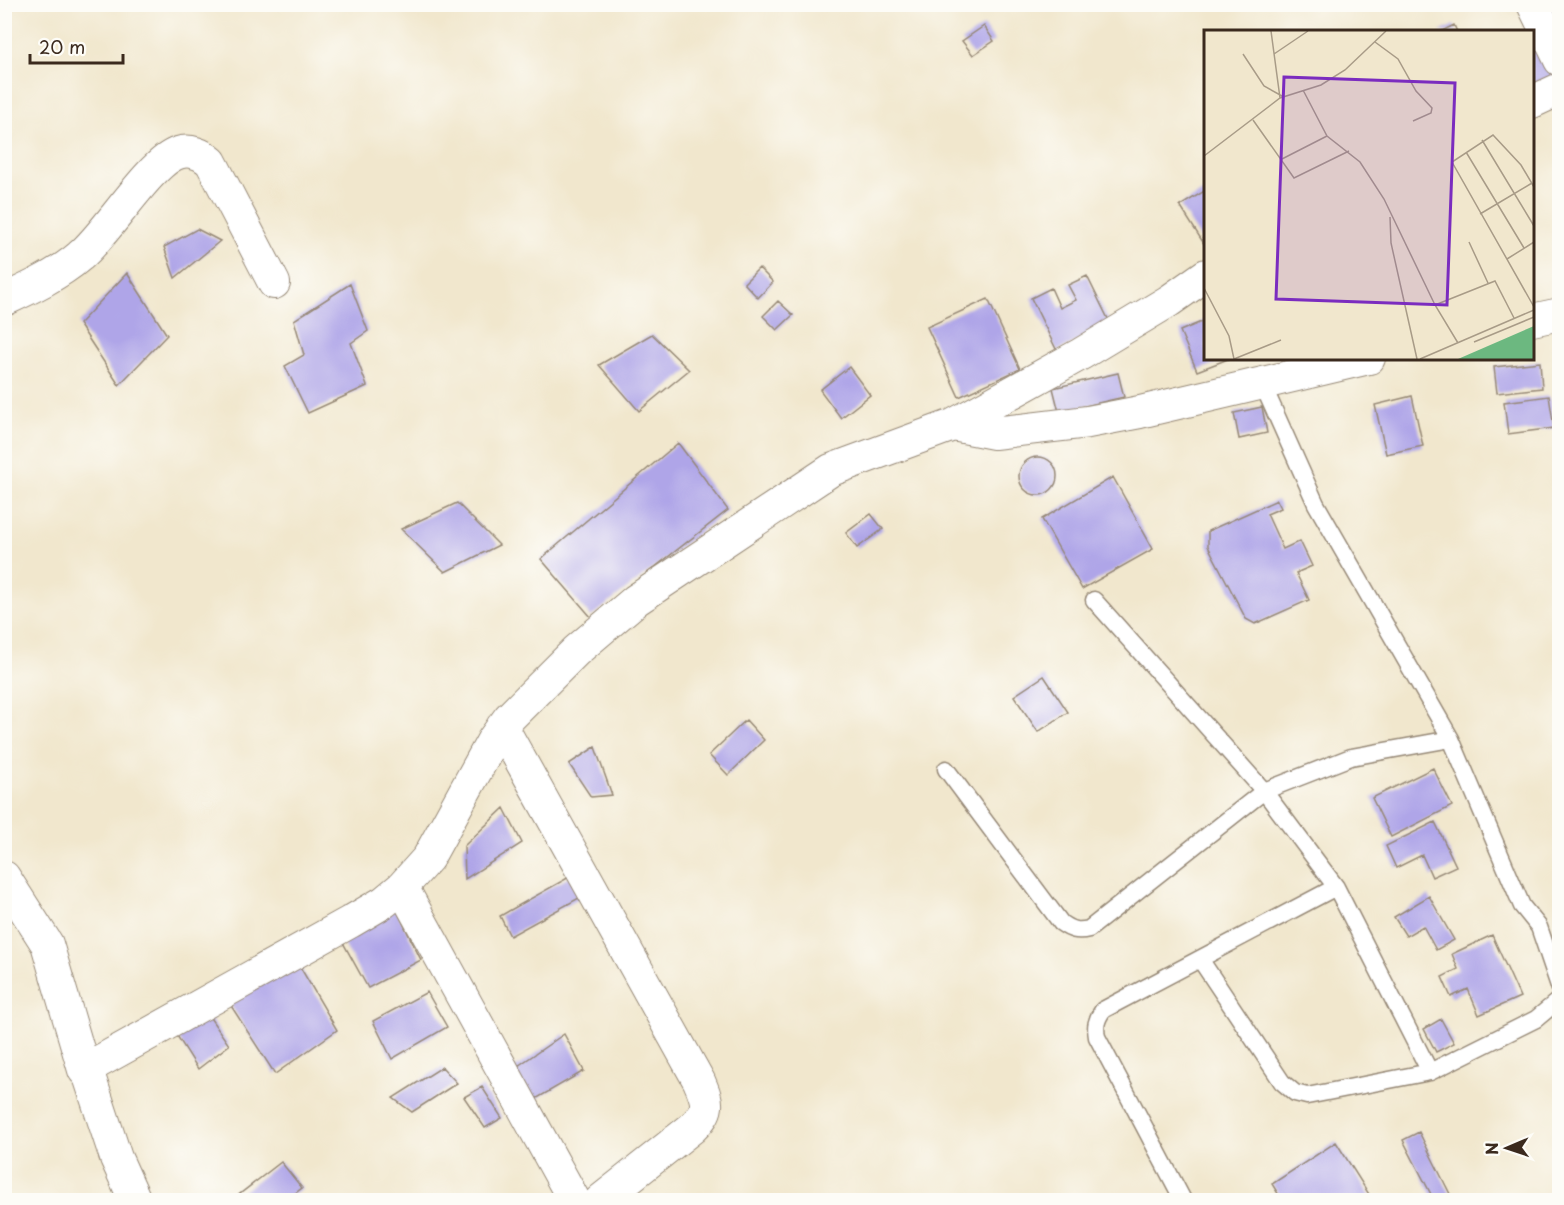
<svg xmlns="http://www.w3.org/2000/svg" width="1564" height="1205" viewBox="0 0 1564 1205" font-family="'Playpen Sans',sans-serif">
	<rect width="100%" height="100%" fill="#fdfcf7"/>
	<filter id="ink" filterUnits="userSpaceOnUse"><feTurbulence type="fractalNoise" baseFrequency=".0167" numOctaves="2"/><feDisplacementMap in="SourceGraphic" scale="12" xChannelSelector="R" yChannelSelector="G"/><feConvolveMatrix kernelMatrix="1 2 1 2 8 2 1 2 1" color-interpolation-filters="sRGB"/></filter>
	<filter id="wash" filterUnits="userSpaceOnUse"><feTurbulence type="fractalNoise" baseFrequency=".008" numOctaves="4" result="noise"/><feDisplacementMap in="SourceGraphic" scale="24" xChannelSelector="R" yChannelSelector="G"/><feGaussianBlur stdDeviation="1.35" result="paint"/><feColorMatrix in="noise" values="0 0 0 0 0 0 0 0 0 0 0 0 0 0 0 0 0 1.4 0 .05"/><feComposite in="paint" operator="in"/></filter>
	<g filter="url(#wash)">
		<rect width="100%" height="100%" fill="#f1e7cd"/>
		<g id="blocks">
			<path fill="#afa5e8" d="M1542 4H1560V37Z
				M1454 25 1457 32H1440Z
				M984 26 994 41 973 55 962 41Z
				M1541 40 1558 75 1532 88V44Z
				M1206 190V247L1180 206Z
				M197 229 220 241 175 278 164 247Z
				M759 268 773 282 758 298 744 283Z
				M127 273 167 335 119 385 79 324Z
				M1087 276 1111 325 1057 351 1031 298 1051 288 1060 308 1076 300 1068 285Z
				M350 284 368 331 351 343 367 386 308 413 285 366 304 355 294 320Z
				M988 299 1020 369 959 397 927 327Z
				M778 301 793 315 777 330 763 316Z
				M1206 320V358L1228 359 1197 371 1180 331Z
				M652 334 689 370 639 411 599 365Z
				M1540 362 1542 388 1497 393 1494 367Z
				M849 367 870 395 841 418 820 390Z
				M1118 373 1124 397 1059 412 1053 388Z
				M1412 396 1423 446 1386 454 1375 405Z
				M1549 396 1554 428 1508 434 1504 402Z
				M1262 407 1267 433 1239 439 1234 413Z
				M678 443 728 510 591 617 541 559Z
				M1019 476a19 19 0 1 1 38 0a19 19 0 1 1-38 0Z
				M1113 477 1153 549 1082 589 1042 519Z
				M1277 500 1281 508 1267 514 1283 549 1300 541 1312 566 1296 573 1309 600 1255 624 1246 619 1208 546V531Z
				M457 503 499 545 445 572 401 529Z
				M871 514 883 529 857 548 846 533Z
				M1044 676 1068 712 1038 732 1014 696Z
				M746 720 764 740 728 775 709 755Z
				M595 747 612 795 591 797 569 764Z
				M1433 768 1452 806 1391 837 1372 798Z
				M504 808 522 843 465 879 464 846Z
				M1435 822 1456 866 1432 877 1422 855 1396 868 1386 846Z
				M571 876 581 897 510 936 500 916Z
				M1429 896 1454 940 1436 950 1423 926 1406 936 1394 917Z
				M396 909 421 960 368 988 340 937Z
				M1492 935 1520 997 1479 1015 1468 989 1451 997 1442 977 1458 969 1452 954Z
				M296 960 337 1030 275 1074 226 998Z
				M427 992 447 1027 392 1059 373 1021Z
				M204 1009 229 1045 198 1069 174 1031Z
				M1441 1019 1454 1043 1436 1052 1424 1029Z
				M564 1034 584 1071 522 1107 505 1075Z
				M442 1067 457 1083 412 1112 393 1098Z
				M482 1087 502 1118 485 1128 464 1097Z
				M1419 1132 1453 1200H1434L1403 1140Z
				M1336 1142 1372 1199 1369 1200H1282L1272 1184Z
				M281 1162 302 1188 286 1200H232Z"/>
		</g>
	</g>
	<g filter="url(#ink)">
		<use href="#blocks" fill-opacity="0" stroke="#968876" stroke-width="1.5"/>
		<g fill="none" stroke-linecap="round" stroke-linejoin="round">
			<g stroke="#968876" stroke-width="19">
				<path id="service" d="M1262 383 1316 504 1451 739 1522 906 1539 927 1560 989
					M1094 600 1264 791 1336 887 1430 1072
					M946 769 1061 923C1071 930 1077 932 1089 929L1264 791 1351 757 1451 739
					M1200 959 1282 1082 1295 1093 1307 1096 1430 1072 1536 1019 1560 999
					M1183 1200 1097 1037C1095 1026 1096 1020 1103 1010L1336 887"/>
			</g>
			<g stroke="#968876" stroke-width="34">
				<path id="minor" d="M1533 4 1560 60
					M1532 102 1560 89
					M4 300C30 288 58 275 80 256 107 234 150 162 178 153 190 149 202 154 211 162L274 283
					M1532 320 1560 314
					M953 425 994 433 1088 422 1140 412 1369 358
					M502 727 699 1081C709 1104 710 1110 692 1128L601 1200
					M4 877 47 944 84 1070 89 1076 116 1158 135 1200
					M402 887 574 1200
					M84 1070 350 922 384 902 402 887 428 858 493 740 509 718 576 651 636 600 831 470 953 425 1081 354 1169 301 1206 275"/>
			</g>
			<use href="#service" stroke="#fff" stroke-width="16"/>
			<use href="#minor" stroke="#fff" stroke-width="32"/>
		</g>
	</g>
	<g transform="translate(1204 30)">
		<rect width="330" height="330" fill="#f1e7cd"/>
		<path d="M330 296V329H254Z" fill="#6cb880"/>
		<path fill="none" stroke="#a89b87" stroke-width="1.5" d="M67 1 76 68M171 12 194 29 212 61 228 78 227 83 209 91M39 24 60 56 78 66M70 24 104 1M99 60 123 106 156 132 180 169 231 275 254 313M49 90 90 148 145 121M278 110 330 196M262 122 320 218M0 126 76 68 117 55 141 40 182 1M76 130 123 106M330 157 317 135 289 105 248 132 330 277M276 184 328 153M186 187 187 213 213 329M265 212 284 253M303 229 330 212M0 258 25 306 30 329M231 275 291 251 310 288M270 312 330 287M30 329 77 310M216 329 330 280"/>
		<path fill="#7b2cbf" fill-opacity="0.15" stroke="#7b2cbf" stroke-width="3" d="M80 47 251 53 243 275 72 269Z"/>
		<rect width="330" height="330" fill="none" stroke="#3b2a1e" stroke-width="3"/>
	</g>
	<rect width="1564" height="1205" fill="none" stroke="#fdfcf7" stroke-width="24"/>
	<g transform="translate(1507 1148) rotate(268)" stroke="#fdfcf7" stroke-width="4.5" paint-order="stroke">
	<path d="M0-4.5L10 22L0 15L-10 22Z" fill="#3b2a1e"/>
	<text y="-9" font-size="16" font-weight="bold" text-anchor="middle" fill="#3b2a1e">N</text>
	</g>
	<path d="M30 54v9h93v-9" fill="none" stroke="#3b2a1e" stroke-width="3"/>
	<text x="39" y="54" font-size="18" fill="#3b2a1e" stroke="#fdfcf7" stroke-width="4.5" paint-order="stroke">20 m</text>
</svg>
